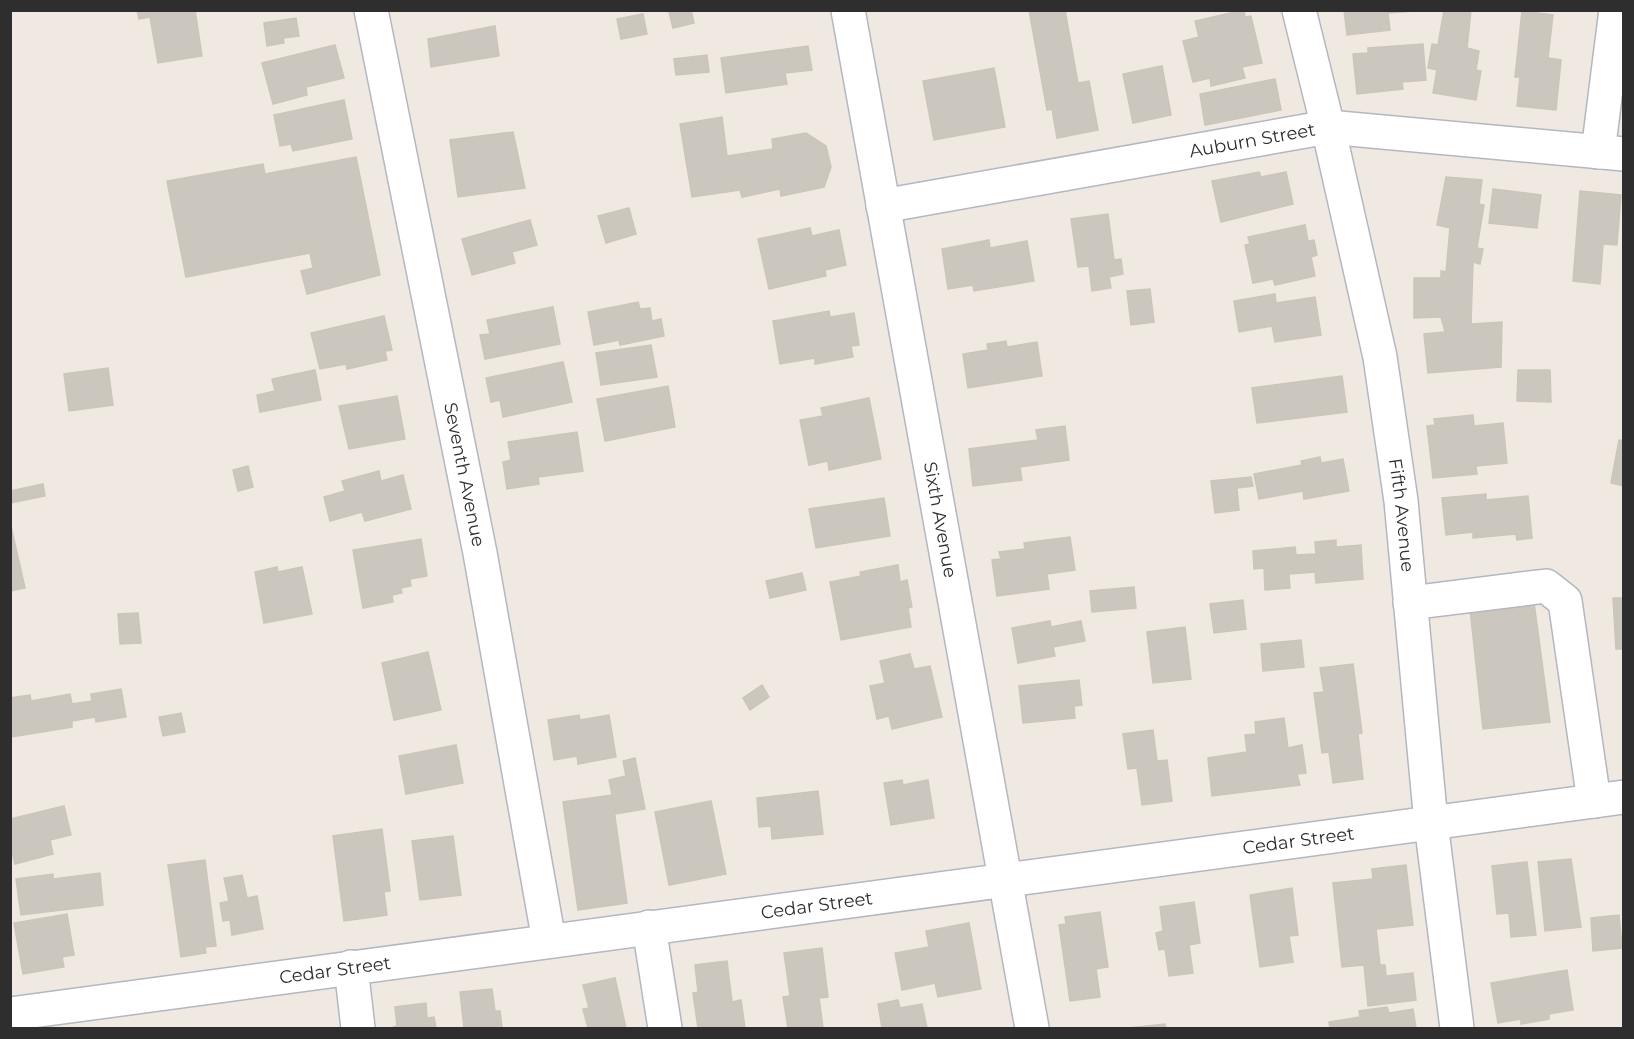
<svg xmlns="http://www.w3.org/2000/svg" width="1634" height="1039" viewBox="0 0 1634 1039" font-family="Montserrat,sans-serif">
	<rect width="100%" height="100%" fill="#efe9e1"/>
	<path fill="#cbc7bf" stroke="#cbc5ba" stroke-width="1.5" d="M137 10H195L202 56 158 63 150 17 139 19Z
		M675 10H691L694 23 673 28 669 12Z
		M1029 10H1065L1078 83 1089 81 1098 130 1057 138 1052 109 1047 110Z
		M1244 10 1245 17 1251 16 1262 63 1242 67 1245 78 1211 86 1210 78 1193 82 1183 41 1199 37 1195 21Z
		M1344 10H1414V11L1388 13 1390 30 1347 35Z
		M1444 10H1471L1467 48 1479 51 1476 70 1481 71 1476 100 1433 93 1437 70 1428 68 1432 44 1438 45Z
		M1522 11 1553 15 1548 58 1561 60 1556 110 1517 106 1520 77H1515Z
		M643 14 647 34 621 39 617 19Z
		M296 18 299 36 283 38 284 43 267 46 264 23Z
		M495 26 499 56 431 67 428 39Z
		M1423 44 1426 80 1402 82 1403 89 1357 94 1353 54 1368 53V48Z
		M335 45 344 78 306 87 307 95 273 104 262 63Z
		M808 46 812 70 785 73 787 84 726 93 721 58Z
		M707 55 709 72 676 75 674 59Z
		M1162 66 1171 115 1133 123 1123 74Z
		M994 68 1005 127 934 140 923 81Z
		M1275 79 1281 110 1205 125 1200 94Z
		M344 100 352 139 293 151 291 144 280 146 274 115Z
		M722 117 727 156 773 149 772 139 806 133 826 146 831 167 824 187 781 196 780 189 742 197 740 190 692 197 680 124Z
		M513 132 525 188 458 197 450 140Z
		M356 157 380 275 307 294 301 271 313 268 310 253 186 277 167 181 263 164 265 174Z
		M1259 172 1261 177 1286 172 1293 204 1221 222 1212 181Z
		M1446 177 1482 180 1479 204 1484 205 1477 248 1483 249 1480 264 1473 262 1471 324 1502 322 1501 367 1428 373 1424 334 1445 332 1441 317 1414 318V278H1441V271L1446 272 1450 228 1437 225Z
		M1493 189 1541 195 1537 228 1489 223Z
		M1580 191 1621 195 1617 245 1603 244 1600 284 1573 281Z
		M629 208 636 234 606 243 598 216Z
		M1108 214 1114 260 1121 259 1123 274 1109 277 1111 288 1092 291 1089 266 1078 267 1071 219Z
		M530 220 537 245 512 252 515 263 472 275 462 239Z
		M1305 225 1308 241 1314 240 1317 255 1311 257 1315 276 1275 285 1273 279 1253 283 1245 245 1250 244 1248 237Z
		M810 228 812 236 839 230 846 265 825 270 826 276 769 289 758 239Z
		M989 240 990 248 1027 241 1034 281 974 291 973 285 948 289 942 249Z
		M1150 289 1154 322 1131 325 1127 291Z
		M1275 294 1276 303 1315 297 1321 335 1275 342 1272 326 1239 332 1234 301Z
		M638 302 640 309 650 308 652 321 661 319 664 336 620 345 619 340 594 345 588 312Z
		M553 307 560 344 485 359 480 335 490 334 487 320Z
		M829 311 830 317 854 313 859 345 851 346 853 357 815 364V358L780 364 773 321Z
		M384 316 392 350 385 351 387 360 347 369 346 364 320 369 311 333Z
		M1006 341 1007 347 1037 342 1042 376 968 388 963 354 988 350 987 344Z
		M651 345 657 377 601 385 596 353Z
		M563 362 572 402 503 417 500 400 491 402 486 378Z
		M108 368 113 405 69 411 64 374Z
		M315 370 321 400 260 412 257 395 275 391 272 379Z
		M1518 370H1550L1551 402 1517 401Z
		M1342 376 1347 412 1257 423 1252 388Z
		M668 386 675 427 605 441 597 399Z
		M397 396 405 439 349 449 339 406Z
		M869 398 881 459 829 470 828 461 809 465 800 420 823 416 821 408Z
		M1473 415 1474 426 1503 423 1507 463 1476 466 1477 474 1433 478 1427 426 1435 425 1434 419Z
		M1065 426 1069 460 1020 467 1022 480 973 486 969 449 1038 440 1036 430Z
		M577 432 583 471 538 477 539 484 507 489 503 462 511 460 508 442Z
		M1619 440 1624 441V486L1611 483Z
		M1320 457 1321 463 1343 459 1349 491 1304 499 1303 491 1259 499 1254 474 1302 465 1301 461Z
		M248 466 253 487 238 491 233 470Z
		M379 471 381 481 403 475 411 509 365 521 362 512 330 521 324 497 345 491 342 481Z
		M1251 477 1253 486 1237 488 1239 510 1215 513 1211 481Z
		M43 484 45 496 10 503V491Z
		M1486 494V500L1528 496 1532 538 1517 540 1516 534 1473 538V532L1446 535 1442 498Z
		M884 498 890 536 816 548 809 509Z
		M10 522 25 588 10 591Z
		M1070 537 1075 570 1047 574 1049 589 997 596 992 560 1001 559 999 552 1025 549 1024 543Z
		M421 539 427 576 410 579 411 586 401 588 402 593 392 595 393 602 363 608 353 550Z
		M1336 540V547L1361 545 1363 579 1316 583 1315 572 1289 574 1290 588 1265 590 1264 568 1254 569 1253 551 1295 547 1296 555 1316 554 1315 542Z
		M898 565 900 582 907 580 912 607 908 608 911 627 841 640 830 582 861 576 860 572Z
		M277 567 278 572 302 567 312 614 264 623 255 572Z
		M802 573 806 590 770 598 766 581Z
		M1134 587 1136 608 1092 612 1090 591Z
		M1613 598H1624V649H1616Z
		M1243 600 1246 629 1214 633 1210 604Z
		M1534 602 1550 722 1483 729 1470 609Z
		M138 613 141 643 120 644 118 614Z
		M1050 621 1051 627 1081 621 1085 641 1053 647 1055 656 1018 663 1012 628Z
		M1185 627 1191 679 1153 683 1147 632Z
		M1301 640 1304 667 1263 671 1261 644Z
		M428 652 441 710 394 720 382 663Z
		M910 654 914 669 930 666 942 717 892 729 889 716 877 719 870 686 885 683 880 661Z
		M1353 664 1362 733 1358 734 1363 779 1333 783 1329 752 1322 753 1314 693 1324 692 1320 668Z
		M1079 680 1082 705 1074 706 1075 718 1023 723 1019 686Z
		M762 685 769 697 750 710 743 698Z
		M121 689 126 717 96 722 95 717 72 721V727L10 737V698L30 695 31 701 70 694 72 704 92 701 91 694Z
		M181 713 185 732 163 736 159 717Z
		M579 715 580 720 609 715 616 757 578 764 577 756 554 760 548 720Z
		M1284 718 1288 748 1302 745 1306 773 1297 774 1300 785 1212 796 1208 758 1247 752 1245 735 1256 734 1255 722Z
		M1153 730 1157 761 1167 760 1172 801 1142 805 1137 768 1128 769 1123 734Z
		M456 745 463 783 406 794 399 756Z
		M635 758 645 809 616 814 609 780 626 776 623 761Z
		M902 780 903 785 928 780 934 818 891 825 884 783Z
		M818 791 823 834 772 839 771 826 759 827 757 798Z
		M612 795 627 903 578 910 563 802Z
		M711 801 726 874 669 885 655 812Z
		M64 806 71 835 50 840 53 854 15 864 10 845V819Z
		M382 829 390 891 384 892 387 915 344 921 333 836Z
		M453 836 461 895 420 900 412 841Z
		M1571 859 1581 927 1545 931 1538 862Z
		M205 860 216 946 205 947 206 953 181 957 168 865Z
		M1527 862 1536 935 1511 937 1509 913 1497 914 1492 866Z
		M1406 865 1413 925 1376 929 1380 965H1385L1386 976 1413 973 1416 1000 1368 1006 1364 965 1342 967 1333 883 1373 879 1372 869Z
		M100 873 103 905 21 915 16 879 53 874V879Z
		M242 875 247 898 257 896 263 929 232 935 230 920 223 921 220 903 229 901 224 878Z
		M1292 888 1298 935 1289 936 1293 962 1260 967 1250 895Z
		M1194 902 1200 943 1189 945 1193 973 1169 976 1165 949 1159 950 1156 933 1163 931 1160 907Z
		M1100 912 1108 967 1096 969 1100 997 1070 1001 1059 925 1066 924 1065 917Z
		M67 914 74 955 62 957 64 967 23 974 14 923Z
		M1619 915 1622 948 1593 951 1591 918Z
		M969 923 981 989 938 997 935 983 902 990 895 953 929 947 926 931Z
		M822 948 828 997 819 998 823 1028H788L783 997 790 996 784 953Z
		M727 961 732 1002 741 1000 745 1028H698L693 993 698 992 695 965Z
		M1567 970 1573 1010 1549 1014V1019L1521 1024V1019L1498 1023 1491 983Z
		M615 978 626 1028H588L583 1009 589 1008 583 985Z
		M492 989 495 1011H500L502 1028H464L460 992Z
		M898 1000 900 1008 922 1004 927 1028H882L878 1004Z
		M426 1003 427 1018 434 1017 436 1028H391L397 1026 395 1007Z
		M1387 1007 1389 1013 1413 1009 1416 1028H1330L1329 1022 1360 1017 1359 1011Z
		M1165 1024 1166 1028H1128Z"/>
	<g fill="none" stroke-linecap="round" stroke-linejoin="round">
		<g stroke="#b4b7c1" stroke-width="36">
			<g id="minor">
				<path id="s1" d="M371 10 480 553 549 941"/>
				<path id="s2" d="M848 10 1032 1028"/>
				<path id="s3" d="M1299 10 1328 127 1380 357 1401 501 1431 823 1457 1028"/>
				<path d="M1598 152 1616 10"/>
				<path id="s4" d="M883 206 1328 127 1624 154"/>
				<path d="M1410 603 1546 586 1565 601 1594 801"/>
				<path d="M649 927 665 1028"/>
				<path d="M351 967 358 1028"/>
				<path id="s5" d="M10 1014 1624 797"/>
			</g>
		</g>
		<use href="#minor" stroke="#fff" stroke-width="33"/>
	</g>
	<g text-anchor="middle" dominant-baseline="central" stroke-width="5" stroke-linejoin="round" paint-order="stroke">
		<g font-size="18" fill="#2e2e2e" stroke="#fff">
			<text stroke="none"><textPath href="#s4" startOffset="375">Auburn Street</textPath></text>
			<text stroke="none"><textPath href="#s1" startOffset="474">Seventh Avenue</textPath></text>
			<text stroke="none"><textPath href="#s3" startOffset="516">Fifth Avenue</textPath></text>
			<text stroke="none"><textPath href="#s2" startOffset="518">Sixth Avenue</textPath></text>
			<text stroke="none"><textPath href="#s5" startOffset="1300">Cedar Street</textPath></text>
			<text stroke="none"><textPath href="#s5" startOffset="814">Cedar Street</textPath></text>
			<text stroke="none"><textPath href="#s5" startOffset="328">Cedar Street</textPath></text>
		</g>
	</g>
	<rect width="1634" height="1039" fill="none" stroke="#2e2e2e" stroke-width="24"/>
</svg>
